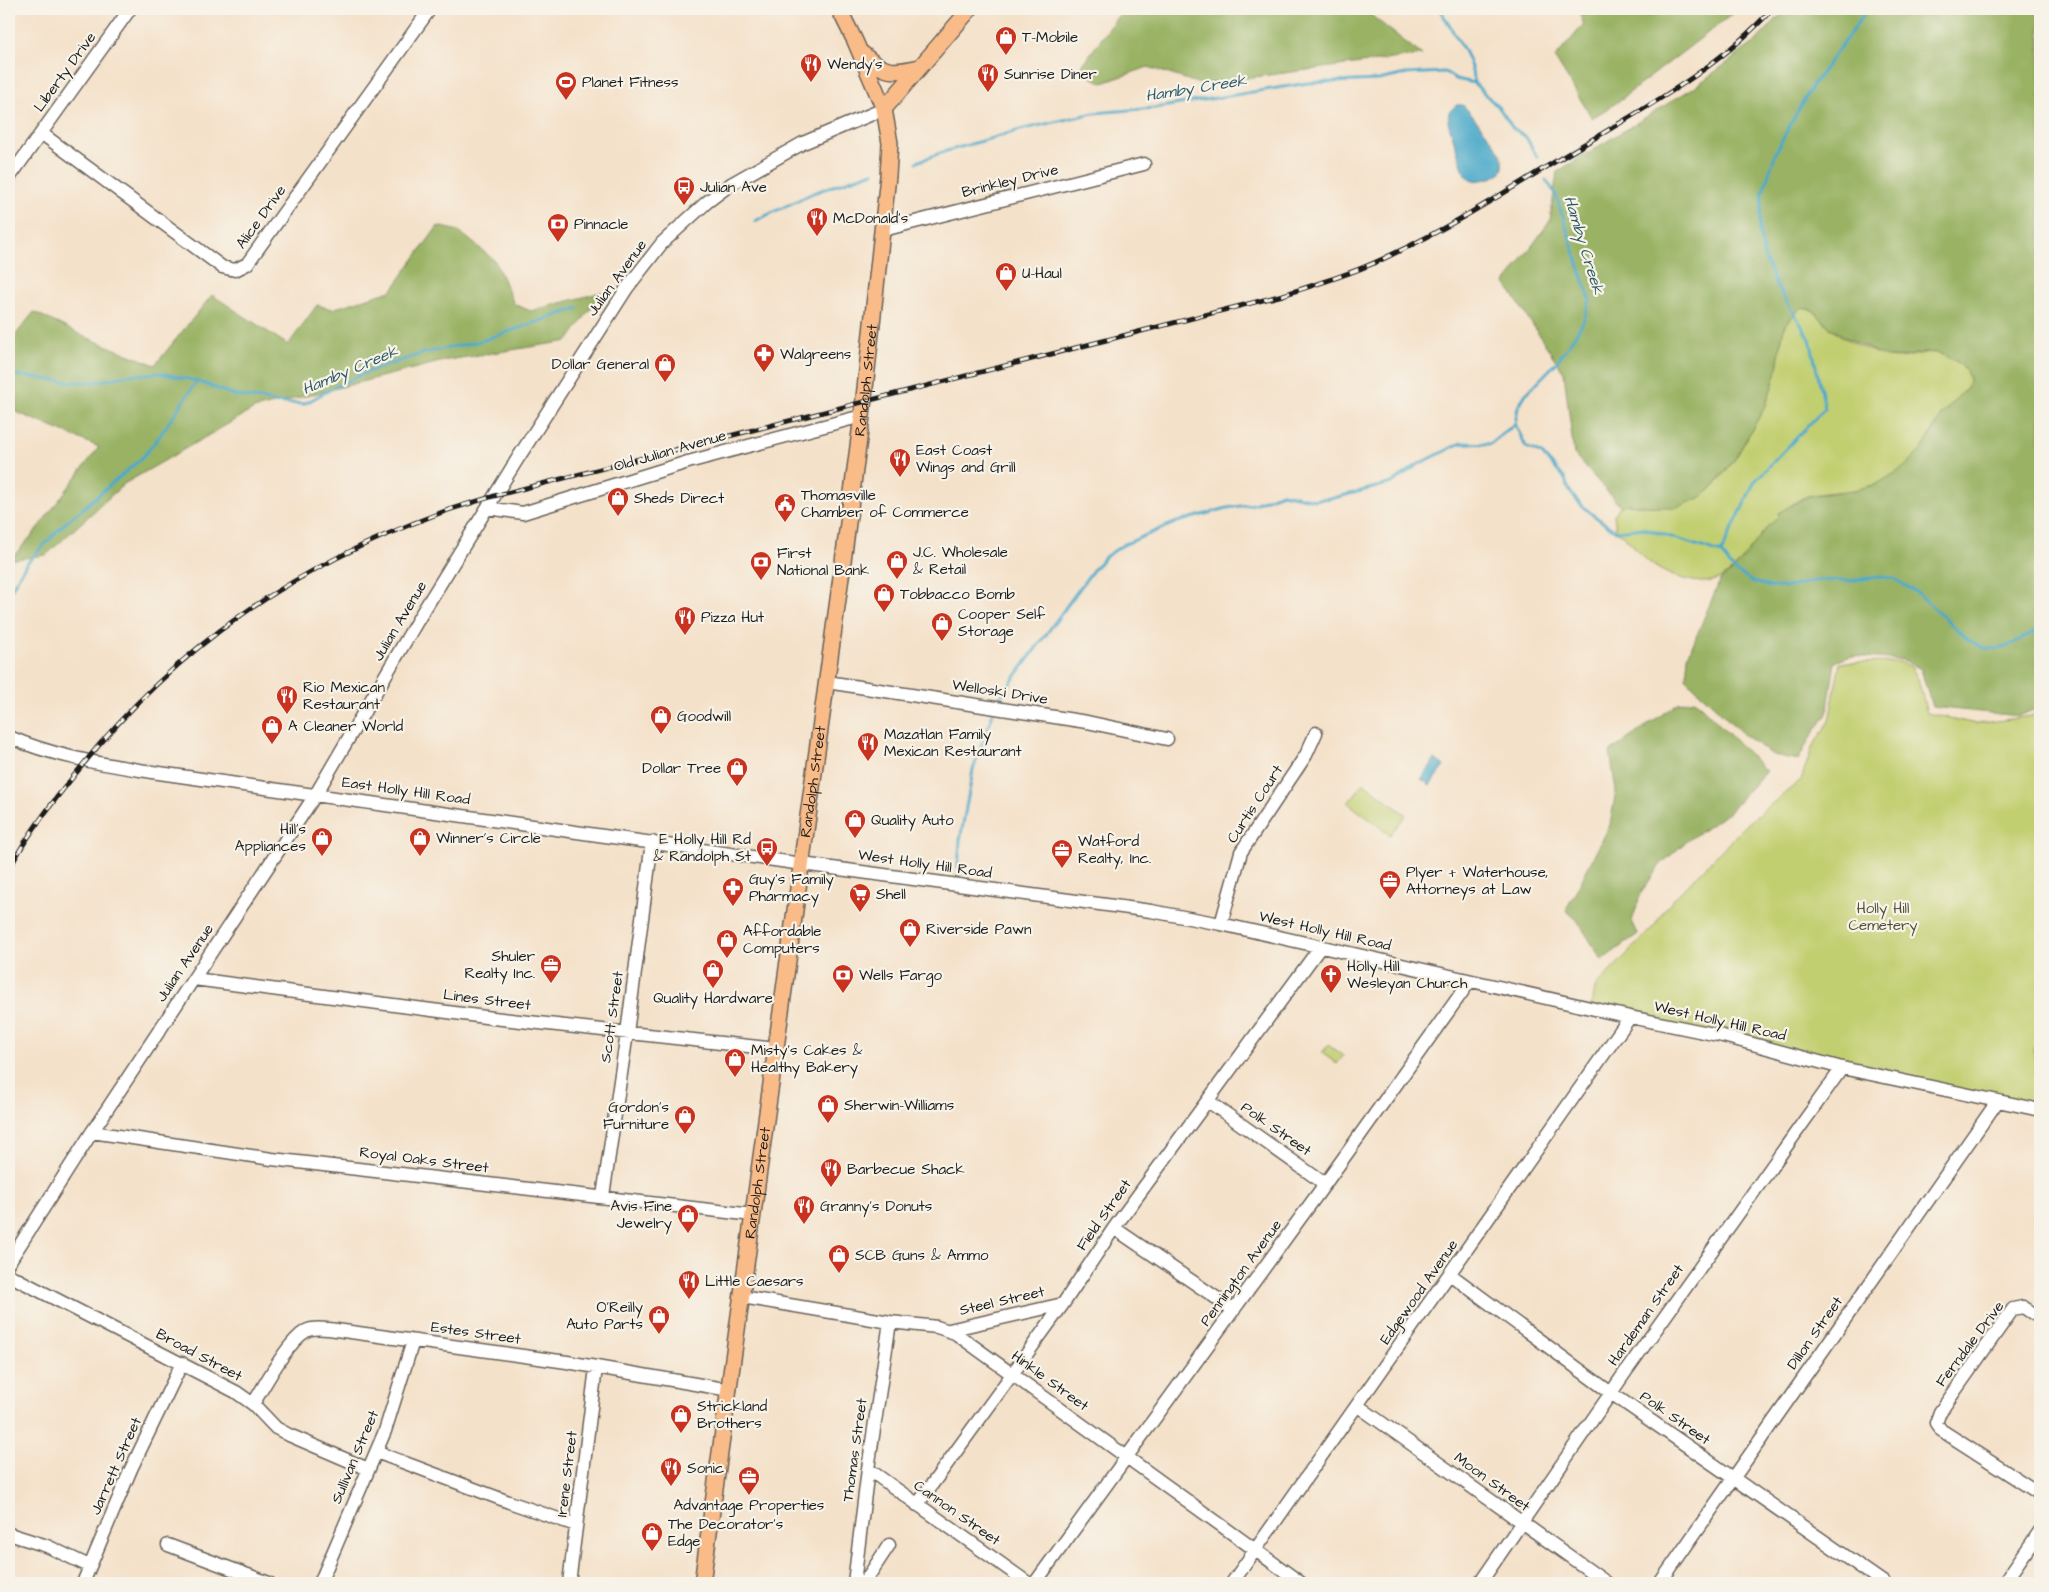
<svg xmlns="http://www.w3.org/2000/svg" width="2049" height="1592" viewBox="0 0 2049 1592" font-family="'Architects Daughter',sans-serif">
	<rect width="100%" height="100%" fill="#f7f3e8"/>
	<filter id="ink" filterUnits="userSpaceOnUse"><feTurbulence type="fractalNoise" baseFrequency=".02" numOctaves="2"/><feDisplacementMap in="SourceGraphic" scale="10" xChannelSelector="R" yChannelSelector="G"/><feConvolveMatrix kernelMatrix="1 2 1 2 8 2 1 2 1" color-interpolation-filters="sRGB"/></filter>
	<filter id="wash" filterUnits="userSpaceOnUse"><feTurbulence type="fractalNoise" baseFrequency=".0096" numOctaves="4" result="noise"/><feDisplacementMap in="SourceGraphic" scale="20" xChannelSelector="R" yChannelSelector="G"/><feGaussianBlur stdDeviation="1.12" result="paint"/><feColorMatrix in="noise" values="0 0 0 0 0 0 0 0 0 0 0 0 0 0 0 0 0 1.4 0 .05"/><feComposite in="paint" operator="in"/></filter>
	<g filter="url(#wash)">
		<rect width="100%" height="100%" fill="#f4e1c9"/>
		<path fill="#c2cf71" stroke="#6f7646" d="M1801 307C1814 307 1820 318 1828 326 1842 339 1866 350 1885 356 1911 365 1925 340 1957 362 1964 367 1971 376 1969 384 1966 393 1954 400 1949 407 1944 414 1937 421 1933 428 1929 435 1927 442 1923 448 1912 463 1895 476 1879 483 1858 494 1831 490 1808 496 1797 499 1789 508 1779 513V517C1752 539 1736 590 1693 581 1677 578 1662 573 1649 562 1637 552 1629 538 1616 531L1614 515 1620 506 1627 504 1660 507 1711 489 1718 481 1735 459 1766 405 1776 374 1784 326Z
			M1899 662 1911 666 1918 679 1927 713 1976 724 2031 716 2040 710V1046L2034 1048 2036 1109 1590 1008 1596 986 1655 925 1667 906 1747 824 1801 780 1812 748 1829 721 1840 663Z
			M1364 783 1406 815 1390 835 1348 803Z
			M1328 1045 1343 1056 1337 1064 1322 1053Z"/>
		<path fill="#99b263" stroke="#5a6740" d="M1123 9 1149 12 1152 9H1363L1422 55 1200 84 1148 67 1103 83 1078 71Z
			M1577 9H1627L1623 14 1653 16 1661 9H1739L1616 103 1592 118 1555 58 1584 24Z
			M1786 9H2040V707L2019 716 1932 707 1921 669 1904 660 1851 656 1835 662 1827 714 1810 738 1798 760 1773 755 1745 736 1686 679 1688 656 1720 580 1734 570 1768 526 1779 517 1778 513 1808 496 1854 490 1877 484 1903 468 1923 448 1943 413 1968 386 1969 378 1965 369 1959 363 1937 352 1920 353 1903 357H1886L1847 338 1829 327 1813 310 1801 307 1784 326 1776 374 1766 405 1735 459 1711 489 1700 498 1677 507H1660L1627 504 1620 506 1574 454 1564 373 1505 283 1550 221 1557 172 1693 88 1754 43Z
			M438 226 459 231 495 261 514 304 531 311 602 292 568 341 448 360 254 409 124 484 46 555 10 560 34 533 99 447 9 409V343L34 312 83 336 155 365 212 295 288 345 317 305 332 309 391 291Z
			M1695 700 1766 771 1727 814 1688 840 1660 865 1641 893 1632 921 1638 934 1602 960 1577 920 1566 910 1610 825 1616 791 1610 752 1678 703Z"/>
		<path fill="#4aa9c9" stroke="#336272" d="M1456 105H1463C1473 116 1482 127 1491 139 1511 166 1508 178 1473 181L1465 175 1448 122 1449 112Z
			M1435 759 1444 766 1430 785 1421 779Z"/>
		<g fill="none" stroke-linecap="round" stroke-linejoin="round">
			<path stroke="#4aa9c9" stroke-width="3" d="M1440 9C1452 33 1472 55 1474 83
				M917 162 943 152 1024 129 1094 113 1155 108 1308 83 1379 80 1406 74 1445 72 1456 79 1474 83 1500 109 1513 128 1526 137 1537 157
				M1546 180 1555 193 1590 300 1583 322 1570 343 1556 363 1525 395 1518 407 1515 424 1526 447 1542 454 1565 479C1570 502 1597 518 1616 531L1643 528 1721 553 1734 570 1751 581 1771 587H1789L1819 580 1848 581 1878 577 1893 578 1919 594 1967 639 1984 648 1997 649 2006 647 2034 632 2040 627
				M755 221 813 193 873 172
				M9 374 69 382H95L129 375 160 373 197 381 236 396 262 399 272 402 304 404 333 388 367 372 424 353 481 341 578 308
				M1721 553 1755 481 1825 408 1810 339 1776 285 1764 257 1759 229 1763 191 1777 150 1790 125 1812 86 1868 9
				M9 593 26 564 62 526 142 458 159 437 197 381
				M999 699 1093 570 1105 557 1123 545 1177 522 1227 508 1254 504 1282 493 1315 500 1338 497 1392 483 1417 465 1461 443 1490 444 1515 424
				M958 867 960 840 973 770 993 713"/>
		</g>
	</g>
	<g filter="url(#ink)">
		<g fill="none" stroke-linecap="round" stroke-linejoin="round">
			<g stroke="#686159" stroke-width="15">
				<path id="minor" d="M41 133 222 267 235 270 247 264 430 9
					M9 178 130 9
					M883 230 1144 164
					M487 508 523 513 688 462 862 416
					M827 682 1087 722 1167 739
					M9 737C55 757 103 764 152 772L802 864 1151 911 1221 924 1630 1017 1723 1036 1842 1068 2040 1110
					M1221 924 1241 852 1306 755 1316 733
					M194 979 493 1018 776 1049
					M1208 1101 1325 1184
					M92 1132 272 1159 753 1215
					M603 1196 627 1033 652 842
					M1114 1228 1234 1310
					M9 1262 92 1132 316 794 419 618 518 458 627 288 662 243 707 202 731 184 803 143 884 109
					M9 1275 236 1392 253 1404 276 1428 289 1435 368 1469
					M1451 1275 1611 1393 1884 1583
					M742 1297 890 1322 937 1327 955 1333 1301 1583
					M2040 1318 2023 1307 2013 1309 1940 1412 1936 1423 1941 1430 2040 1494
					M949 1330 1063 1304
					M253 1404C265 1385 287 1342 306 1331 313 1327 322 1329 329 1329L567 1362 730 1390
					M1358 1406 1607 1583
					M376 1452 509 1502 576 1525
					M868 1469 1028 1583
					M917 1505 1063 1304 1114 1228 1321 946
					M9 1534 47 1546 89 1566
					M168 1545 269 1583
					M83 1583 131 1469 182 1363
					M320 1583 385 1431 413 1341
					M569 1583 596 1368
					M854 1583 868 1469 890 1322
					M864 1583 889 1545
					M1035 1583 1325 1184 1470 981
					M1232 1583 1630 1017
					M1480 1583 1624 1374 1842 1068
					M1660 1583 1997 1102
					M2004 1583 2040 1531"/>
			</g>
			<g stroke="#686159" stroke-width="18">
				<g id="major">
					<path d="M863 54C884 74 893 73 920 67"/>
					<path d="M884 109 970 9"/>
					<path id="s1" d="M702 1583 839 592 862 416 888 176 890 143 884 109 855 41 839 9"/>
				</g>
			</g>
			<use href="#minor" stroke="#fff" stroke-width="12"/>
			<use href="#major" stroke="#f9bc89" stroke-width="15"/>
			<g stroke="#1c1c1c" stroke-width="5">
				<path id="rail" d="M9 869C29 832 55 799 81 767 178 645 294 567 440 513 458 506 476 502 494 496L1283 295C1320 283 1358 272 1393 254 1459 223 1520 182 1583 145 1650 105 1720 67 1772 9"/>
			</g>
			<use href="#rail" stroke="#f7f3e8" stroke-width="3" stroke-dasharray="9" stroke-linecap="butt"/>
		</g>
	</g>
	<defs>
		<g id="shop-pin" transform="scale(1.125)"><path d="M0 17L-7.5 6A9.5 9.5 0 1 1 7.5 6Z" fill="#c8321e" stroke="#f7f3e8"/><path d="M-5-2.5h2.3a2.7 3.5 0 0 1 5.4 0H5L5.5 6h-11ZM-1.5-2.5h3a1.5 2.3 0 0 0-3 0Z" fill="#fff"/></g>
		<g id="restaurant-pin" transform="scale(1.125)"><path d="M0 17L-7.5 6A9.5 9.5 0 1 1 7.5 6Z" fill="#c8321e" stroke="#f7f3e8"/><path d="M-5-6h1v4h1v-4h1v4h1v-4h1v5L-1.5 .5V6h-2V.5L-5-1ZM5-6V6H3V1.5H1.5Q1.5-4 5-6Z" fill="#fff"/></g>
		<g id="stadium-pin" transform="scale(1.125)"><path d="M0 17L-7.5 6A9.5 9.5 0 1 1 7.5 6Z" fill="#c8321e" stroke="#f7f3e8"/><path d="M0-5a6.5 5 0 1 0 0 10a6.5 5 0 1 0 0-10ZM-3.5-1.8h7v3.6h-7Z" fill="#fff"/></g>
		<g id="bus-pin" transform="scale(1.125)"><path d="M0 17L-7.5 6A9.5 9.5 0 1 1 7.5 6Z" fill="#c8321e" stroke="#f7f3e8"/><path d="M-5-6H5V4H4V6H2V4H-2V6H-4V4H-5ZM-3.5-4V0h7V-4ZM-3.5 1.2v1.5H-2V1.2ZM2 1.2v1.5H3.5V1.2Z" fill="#fff"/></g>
		<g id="bank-pin" transform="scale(1.125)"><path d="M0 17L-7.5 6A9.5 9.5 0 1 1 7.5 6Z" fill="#c8321e" stroke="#f7f3e8"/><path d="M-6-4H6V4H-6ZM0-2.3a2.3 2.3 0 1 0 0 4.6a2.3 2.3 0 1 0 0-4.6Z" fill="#fff"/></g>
		<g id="pharmacy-pin" transform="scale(1.125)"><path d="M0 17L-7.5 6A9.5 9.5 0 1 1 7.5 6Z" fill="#c8321e" stroke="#f7f3e8"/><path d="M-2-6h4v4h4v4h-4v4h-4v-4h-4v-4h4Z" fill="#fff"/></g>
		<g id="civic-pin" transform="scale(1.125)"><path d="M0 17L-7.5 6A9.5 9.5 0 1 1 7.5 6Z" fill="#c8321e" stroke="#f7f3e8"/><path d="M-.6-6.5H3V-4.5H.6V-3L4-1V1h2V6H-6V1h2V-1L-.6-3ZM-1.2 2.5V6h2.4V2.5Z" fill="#fff"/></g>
		<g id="office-pin" transform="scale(1.125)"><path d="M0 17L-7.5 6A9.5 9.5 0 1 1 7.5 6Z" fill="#c8321e" stroke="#f7f3e8"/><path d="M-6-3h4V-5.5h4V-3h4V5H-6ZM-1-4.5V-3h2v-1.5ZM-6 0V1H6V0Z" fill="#fff"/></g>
		<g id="supermarket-pin" transform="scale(1.125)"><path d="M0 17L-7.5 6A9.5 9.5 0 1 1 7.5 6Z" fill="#c8321e" stroke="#f7f3e8"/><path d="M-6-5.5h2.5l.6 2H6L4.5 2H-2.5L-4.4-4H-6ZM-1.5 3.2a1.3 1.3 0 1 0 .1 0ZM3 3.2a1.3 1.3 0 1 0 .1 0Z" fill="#fff"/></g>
		<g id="church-pin" transform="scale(1.125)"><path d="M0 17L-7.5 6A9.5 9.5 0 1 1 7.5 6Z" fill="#c8321e" stroke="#f7f3e8"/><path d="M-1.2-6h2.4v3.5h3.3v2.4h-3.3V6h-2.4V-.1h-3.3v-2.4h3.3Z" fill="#fff"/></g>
	</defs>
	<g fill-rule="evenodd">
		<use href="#shop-pin" x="1006" y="37"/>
		<use href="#restaurant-pin" x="811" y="64"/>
		<use href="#restaurant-pin" x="988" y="74"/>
		<use href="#stadium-pin" x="566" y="82"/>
		<use href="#bus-pin" x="684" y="187"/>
		<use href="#restaurant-pin" x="817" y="218"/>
		<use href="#bank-pin" x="558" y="224"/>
		<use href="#shop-pin" x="1006" y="273"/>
		<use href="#pharmacy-pin" x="764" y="354"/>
		<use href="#shop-pin" x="665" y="364"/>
		<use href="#restaurant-pin" x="900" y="459"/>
		<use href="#shop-pin" x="618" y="498"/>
		<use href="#civic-pin" x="785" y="504"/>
		<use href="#shop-pin" x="897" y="561"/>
		<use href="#bank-pin" x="761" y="562"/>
		<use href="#shop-pin" x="884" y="594"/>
		<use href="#restaurant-pin" x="685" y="617"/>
		<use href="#shop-pin" x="942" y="623"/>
		<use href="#restaurant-pin" x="287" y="696"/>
		<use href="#shop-pin" x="661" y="716"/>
		<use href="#shop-pin" x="272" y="726"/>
		<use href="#restaurant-pin" x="868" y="743"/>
		<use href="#shop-pin" x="737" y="768"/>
		<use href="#shop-pin" x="855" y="820"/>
		<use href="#shop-pin" x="322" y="838"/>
		<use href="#shop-pin" x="420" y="838"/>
		<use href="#bus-pin" x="767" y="848"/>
		<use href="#office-pin" x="1062" y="850"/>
		<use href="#office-pin" x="1390" y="881"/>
		<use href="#pharmacy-pin" x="733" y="888"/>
		<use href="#supermarket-pin" x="860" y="894"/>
		<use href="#shop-pin" x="910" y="929"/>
		<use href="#shop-pin" x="727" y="940"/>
		<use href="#office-pin" x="551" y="965"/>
		<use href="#shop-pin" x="713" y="970"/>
		<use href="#bank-pin" x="843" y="975"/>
		<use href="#church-pin" x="1331" y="975"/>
		<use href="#shop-pin" x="735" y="1059"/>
		<use href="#shop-pin" x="828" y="1105"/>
		<use href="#shop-pin" x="685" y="1116"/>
		<use href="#restaurant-pin" x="831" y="1169"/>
		<use href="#restaurant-pin" x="804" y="1206"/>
		<use href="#shop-pin" x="688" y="1215"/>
		<use href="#shop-pin" x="839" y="1255"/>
		<use href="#restaurant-pin" x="689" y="1281"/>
		<use href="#shop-pin" x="659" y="1316"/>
		<use href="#shop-pin" x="681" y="1415"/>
		<use href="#restaurant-pin" x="671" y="1468"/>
		<use href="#office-pin" x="749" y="1477"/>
		<use href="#shop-pin" x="652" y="1533"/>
	</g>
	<g text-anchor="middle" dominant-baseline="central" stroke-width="4.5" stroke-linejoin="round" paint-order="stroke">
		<g font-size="15" fill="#1c1c1c" stroke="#f7f3e8" text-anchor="start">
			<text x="1022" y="37">T-Mobile</text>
			<text x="827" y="64">Wendy's</text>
			<text x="1004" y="74">Sunrise Diner</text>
			<text x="582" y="82">Planet Fitness</text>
			<text x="700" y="187">Julian Ave</text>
			<text x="833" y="218">McDonald's</text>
			<text x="574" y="224">Pinnacle</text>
			<text x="1022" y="273">U-Haul</text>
			<text x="780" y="354">Walgreens</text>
			<text x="649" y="364" text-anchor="end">Dollar General</text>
			<text x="916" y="450">East Coast<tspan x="916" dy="17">Wings and Grill</tspan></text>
			<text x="801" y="495">Thomasville<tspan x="801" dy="17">Chamber of Commerce</tspan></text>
			<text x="634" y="498">Sheds Direct</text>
			<text x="913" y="552">J.C. Wholesale<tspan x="913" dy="17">&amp; Retail</tspan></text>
			<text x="777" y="553">First<tspan x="777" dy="17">National Bank</tspan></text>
			<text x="900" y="594">Tobbacco Bomb</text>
			<text x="958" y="614">Cooper Self<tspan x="958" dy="17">Storage</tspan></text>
			<text x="701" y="617">Pizza Hut</text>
			<text x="303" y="687">Rio Mexican<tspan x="303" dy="17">Restaurant</tspan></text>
			<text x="677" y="716">Goodwill</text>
			<text x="288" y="726">A Cleaner World</text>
			<text x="884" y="734">Mazatlan Family<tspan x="884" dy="17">Mexican Restaurant</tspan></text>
			<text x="721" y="768" text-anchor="end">Dollar Tree</text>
			<text x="871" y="820">Quality Auto</text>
			<text x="306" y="829" text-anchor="end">Hill's<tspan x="306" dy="17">Appliances</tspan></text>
			<text x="436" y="838">Winner's Circle</text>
			<text x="751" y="839" text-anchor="end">E Holly Hill Rd<tspan x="751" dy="17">&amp; Randolph St</tspan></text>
			<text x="1078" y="841">Watford<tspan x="1078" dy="17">Realty, Inc.</tspan></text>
			<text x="1406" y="872">Plyer + Waterhouse,<tspan x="1406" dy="17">Attorneys at Law</tspan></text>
			<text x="749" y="879">Guy's Family<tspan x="749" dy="17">Pharmacy</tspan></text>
			<text x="876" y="894">Shell</text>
			<text x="926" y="929">Riverside Pawn</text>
			<text x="743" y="931">Affordable<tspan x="743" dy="17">Computers</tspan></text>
			<text x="535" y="956" text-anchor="end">Shuler<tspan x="535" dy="17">Realty Inc.</tspan></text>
			<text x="1347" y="966">Holly Hill<tspan x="1347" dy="17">Wesleyan Church</tspan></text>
			<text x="859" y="975">Wells Fargo</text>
			<text x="713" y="998" text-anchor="middle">Quality Hardware</text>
			<text x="751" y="1050">Misty's Cakes &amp;<tspan x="751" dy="17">Healthy Bakery</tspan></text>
			<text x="844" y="1105">Sherwin-Williams</text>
			<text x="669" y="1107" text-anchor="end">Gordon's<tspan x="669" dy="17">Furniture</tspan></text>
			<text x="847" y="1169">Barbecue Shack</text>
			<text x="672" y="1206" text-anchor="end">Avis Fine<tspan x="672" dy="17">Jewelry</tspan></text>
			<text x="820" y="1206">Granny's Donuts</text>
			<text x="855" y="1255">SCB Guns &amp; Ammo</text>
			<text x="705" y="1281">Little Caesars</text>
			<text x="643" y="1307" text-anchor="end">O'Reilly<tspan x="643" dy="17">Auto Parts</tspan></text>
			<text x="697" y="1406">Strickland<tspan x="697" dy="17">Brothers</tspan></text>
			<text x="687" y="1468">Sonic</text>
			<text x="749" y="1505" text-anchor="middle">Advantage Properties</text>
			<text x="668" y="1524">The Decorator's<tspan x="668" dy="17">Edge</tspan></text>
		</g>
		<g font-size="15" fill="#1c1c1c" stroke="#f7f3e8">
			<text transform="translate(65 72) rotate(-54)">Liberty Drive</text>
			<text transform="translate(1010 181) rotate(-14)">Brinkley Drive</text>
			<text transform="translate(261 217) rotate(-54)">Alice Drive</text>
			<text transform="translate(617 278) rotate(-54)">Julian Avenue</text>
			<text stroke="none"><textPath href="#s1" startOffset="1214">Randolph Street</textPath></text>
			<text transform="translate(670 451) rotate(-16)">Old Julian Avenue</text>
			<text transform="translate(400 621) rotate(-59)">Julian Avenue</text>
			<text transform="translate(1000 692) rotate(9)">Welloski Drive</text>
			<text stroke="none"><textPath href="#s1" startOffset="809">Randolph Street</textPath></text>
			<text transform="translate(406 791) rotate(8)">East Holly Hill Road</text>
			<text transform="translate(1255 804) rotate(-57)">Curtis Court</text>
			<text transform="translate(925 864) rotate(8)">West Holly Hill Road</text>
			<text transform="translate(1325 931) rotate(13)">West Holly Hill Road</text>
			<text transform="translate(185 963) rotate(-56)">Julian Avenue</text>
			<text transform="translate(487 1000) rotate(7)">Lines Street</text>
			<text transform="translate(612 1017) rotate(-82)">Scott Street</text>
			<text transform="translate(1720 1021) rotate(13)">West Holly Hill Road</text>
			<text transform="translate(1276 1129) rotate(35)">Polk Street</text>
			<text transform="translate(424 1160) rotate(7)">Royal Oaks Street</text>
			<text stroke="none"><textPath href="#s1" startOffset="404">Randolph Street</textPath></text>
			<text transform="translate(1104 1215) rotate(-55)">Field Street</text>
			<text transform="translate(1241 1273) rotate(-54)">Pennington Avenue</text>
			<text transform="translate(1419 1292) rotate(-55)">Edgewood Avenue</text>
			<text transform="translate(1002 1301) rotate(-13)">Steel Street</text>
			<text transform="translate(1646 1315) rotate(-55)">Hardeman Street</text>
			<text transform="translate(476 1333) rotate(8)">Estes Street</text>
			<text transform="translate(1815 1333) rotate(-55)">Dillon Street</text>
			<text transform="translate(1970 1344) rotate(-53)">Ferndale Drive</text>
			<text transform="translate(199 1355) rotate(28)">Broad Street</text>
			<text transform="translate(1050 1381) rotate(36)">Hinkle Street</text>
			<text transform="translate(1675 1418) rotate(35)">Polk Street</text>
			<text transform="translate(855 1450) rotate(-82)">Thomas Street</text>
			<text transform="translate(355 1457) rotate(-67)">Sullivan Street</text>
			<text transform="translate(116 1466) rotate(-66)">Jarrett Street</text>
			<text transform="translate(567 1474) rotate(-83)">Irene Street</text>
			<text transform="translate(1492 1482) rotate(36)">Moon Street</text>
			<text transform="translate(957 1513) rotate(35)">Cannon Street</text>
		</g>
		<g font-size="15" fill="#4e5236" stroke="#f7f3e8">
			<text x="1883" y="908">Holly Hill<tspan x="1883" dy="17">Cemetery</tspan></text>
		</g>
		<g font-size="16" font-style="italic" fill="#315b6a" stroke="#f7f3e8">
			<text transform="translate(1196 88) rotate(-9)">Hamby Creek</text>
			<text transform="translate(1584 245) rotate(73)">Hamby Creek</text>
			<text transform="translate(350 370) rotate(-23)">Hamby Creek</text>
		</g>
	</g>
	<rect width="2049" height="1592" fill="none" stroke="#f7f3e8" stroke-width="30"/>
</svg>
